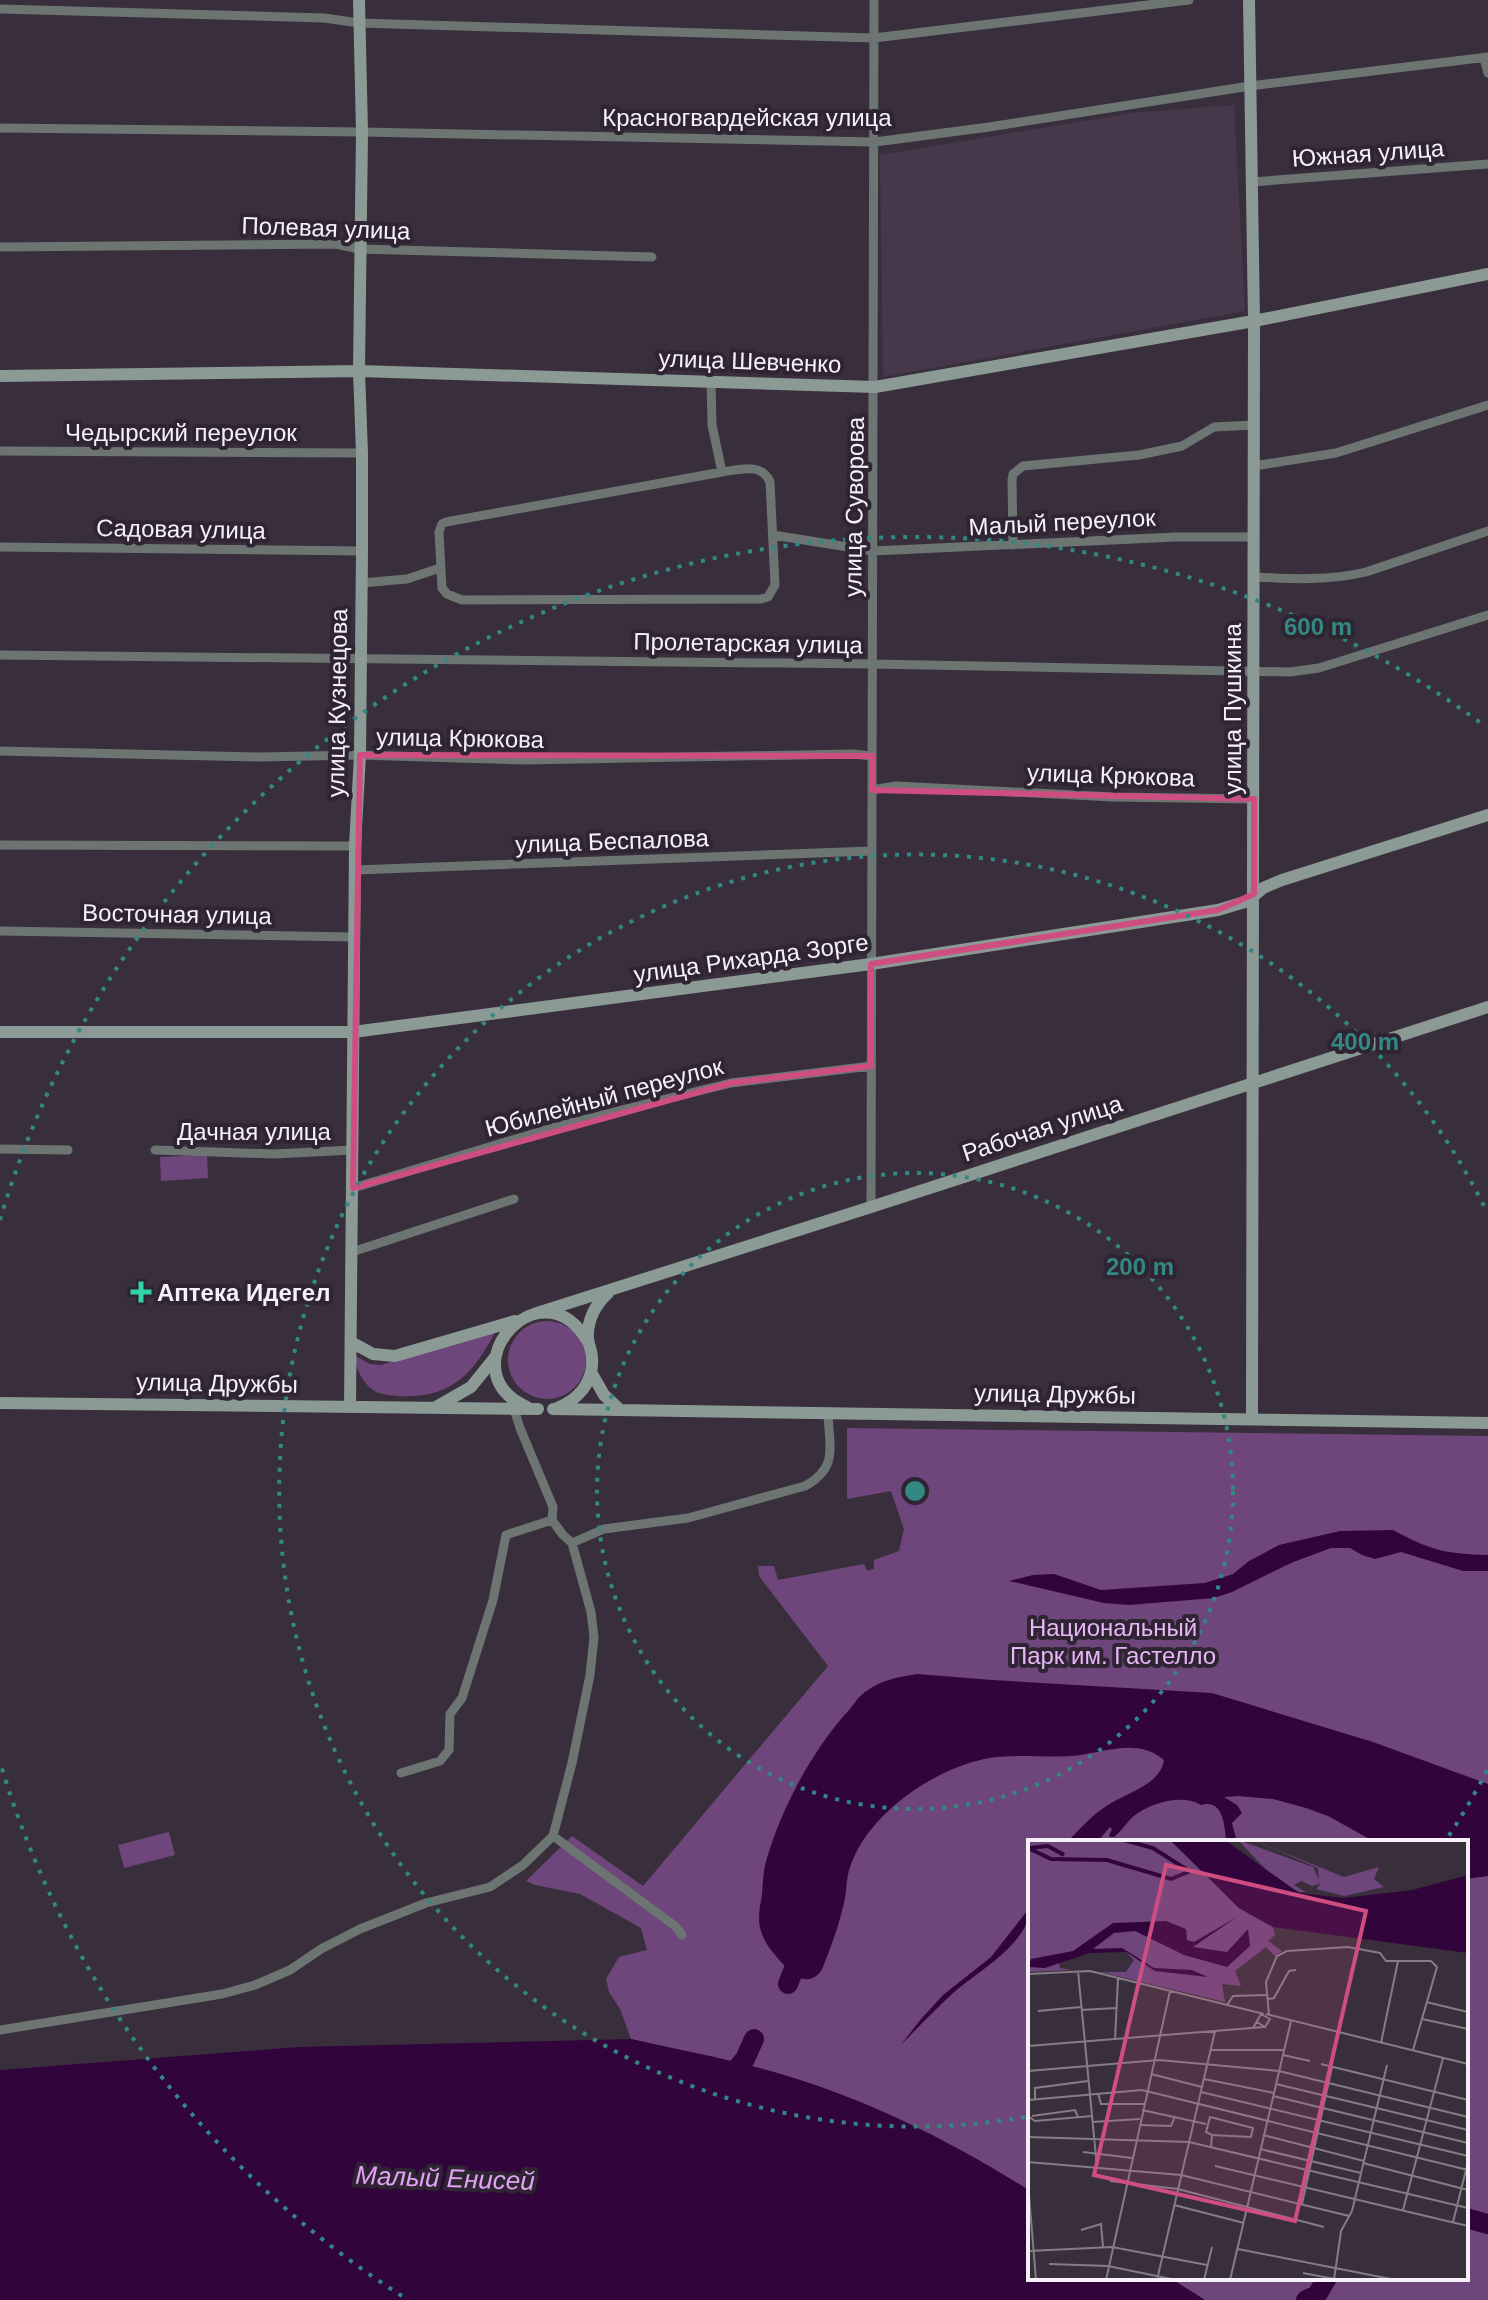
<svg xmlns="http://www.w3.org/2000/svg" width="1488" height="2300" viewBox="0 0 1488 2300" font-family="Arial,sans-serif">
	<rect width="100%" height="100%" fill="#392f3c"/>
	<path fill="#46384a" d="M1234 105 1245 311 883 377 880 155 1131 113Z"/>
	<path fill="#6f467b" d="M207 1155 208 1178 161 1181 160 1157Z
		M508 1360a39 39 0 1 1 78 0a39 39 0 1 1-78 0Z
		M495 1332C473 1375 450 1399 398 1396 385 1395 373 1394 365 1382 358 1374 356 1363 352 1354L370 1364 381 1365Z
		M847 1428 1488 1436V2300H1205L1170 2278H1466V1842H1030V2191C954 2143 873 2102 787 2076 736 2060 683 2051 631 2039L620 2009 609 1992 606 1979 619 1957 647 1950 641 1928 580 1894 535 1885 526 1881 572 1836 643 1886 828 1666 759 1576 758 1566H774L778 1580 864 1564 867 1571 874 1569V1560L899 1551 904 1529 891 1491 847 1499Z
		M169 1832 175 1855 124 1868 118 1845Z"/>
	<path fill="#31053c" d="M1393 1530C1430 1550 1446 1554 1488 1555V1571H1463L1401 1552 1375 1559 1362 1555 1350 1548H1331L1291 1563 1232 1592 1214 1598 1129 1605 1104 1603 1009 1581 1033 1575 1054 1574 1101 1590 1205 1583 1233 1574 1249 1561 1279 1545 1340 1531Z
		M917 1674 992 1680 1212 1693 1373 1742 1488 1784V1876L1466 1879V1842H1375L1328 1816 1306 1808 1273 1799 1238 1796 1224 1797 1237 1805 1242 1813 1232 1823 1237 1842H1226C1225 1826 1223 1798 1201 1805 1183 1794 1155 1802 1138 1813 1128 1819 1123 1830 1114 1837H1110L1109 1835 1112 1829 1110 1827 1097 1842H1067C1079 1830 1091 1816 1105 1807 1124 1793 1160 1786 1164 1760 1137 1736 1101 1754 1070 1756 1042 1758 1011 1753 984 1759 931 1771 868 1814 850 1867 846 1878 847 1891 844 1903 839 1925 831 1947 823 1967 816 1983 800 1982 789 1971 779 1959 765 1946 761 1931 757 1920 760 1906 762 1895 763 1883 763 1870 767 1858 782 1807 813 1749 849 1710 854 1704 859 1696 865 1692 881 1680 898 1677 917 1674Z
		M1030 1907C1030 1943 978 1971 953 1993 935 2010 917 2028 900 2046L921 2019 943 1995 991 1957Z
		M631 2039C683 2051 736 2060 787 2076 873 2102 954 2143 1030 2191V2278H1170L1205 2300H0V2070L298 2047Z"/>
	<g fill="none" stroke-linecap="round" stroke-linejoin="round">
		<path stroke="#31053c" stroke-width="20" d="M788 1984 801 1951
			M723 2085 745 2059 754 2039
			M1466 2218 1488 2224
			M1306 2300 1317 2295 1327 2278"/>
		<path stroke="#6c7572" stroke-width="9" d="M0 9 324 18 359 23 874 38 1189 0
			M1484 58 1488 73
			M0 128 362 132 875 142 989 127 1250 86 1488 57
			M1251 182 1488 164
			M0 247 336 244 359 249 652 257
			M711 381 712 425 722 472 446 522 442 524 439 532 442 588 447 594 462 600 761 599 768 597 775 585 770 482C762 462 739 470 722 472
			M0 451 362 453
			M1254 466 1336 453 1488 405
			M773 535 873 551 1176 537H1254
			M1013 545 1012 480 1013 474 1023 466 1139 455 1182 446 1214 427 1254 425
			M0 547 362 551
			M1254 577C1292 579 1329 581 1366 572L1488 531
			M361 583 407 579 440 568
			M0 655 872 664 1290 672 1319 668 1488 615
			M0 751 260 757 360 755 523 760 853 754 872 756
			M872 790 896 786 1112 797 1254 799
			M0 845 355 846
			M355 870 871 851
			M0 931 354 937
			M0 1149 68 1150
			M155 1150 274 1154 353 1150
			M353 1188 569 1123 731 1083 871 1066
			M871 1207 874 0
			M352 1252 514 1199
			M512 1403 520 1428 553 1507 552 1520
			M572 1543 604 1529 688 1518 805 1486C839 1467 829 1447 828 1413
			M401 1773 440 1761 449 1750 450 1714 462 1698 493 1600 506 1535 552 1520
			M553 1836 675 1926 682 1935
			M0 2030 222 1994 255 1985 290 1970 321 1949 360 1929 426 1903 490 1887 523 1865 553 1836 572 1763 590 1675 594 1637 591 1612 572 1543 563 1535 552 1520"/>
		<path stroke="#8c9a95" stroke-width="12" d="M1249 0 1254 321 1252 1419
			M0 376 359 371 875 387 1254 321 1488 274
			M0 1032H353L871 964 1218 910 1248 901 1263 888 1282 880 1488 815
			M534 1314 871 1207 1488 1007
			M351 1342 373 1354 395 1356 515 1321
			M591 1372 604 1395 620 1410
			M0 1403 538 1409
			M350 1407 355 846 360 755 362 551V453L359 371 362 132 359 0
			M436 1407 471 1387 496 1356
			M527 1407C445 1371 541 1260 588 1342
			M557 1408C578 1400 594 1382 592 1358 592 1352 589 1346 588 1339 587 1321 595 1305 608 1293
			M553 1409 1488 1423"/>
	</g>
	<path fill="none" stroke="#cf4e82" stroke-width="6" stroke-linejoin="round" d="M360 755 872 756V790L1254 799V894L1218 910 871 964V1066L731 1083 353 1188Z"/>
	<g fill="none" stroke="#328883" stroke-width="4" stroke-dasharray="4 8">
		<circle cx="915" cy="1491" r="318"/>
		<path d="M1487 1770A636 636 0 0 1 1448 1837M1025 2117A636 636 0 1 1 1487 1212"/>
		<path d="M402 2296A954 954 0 0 1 0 1762M0 1220A954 954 0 0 1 1482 724"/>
	</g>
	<path fill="#31d4a9" stroke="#2f2532" stroke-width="3" d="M137 1280h8v8h8v8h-8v8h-8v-8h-8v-8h8z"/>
	<g text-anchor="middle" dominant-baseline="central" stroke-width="8" stroke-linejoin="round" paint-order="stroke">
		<g font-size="24" fill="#f7f0f9" stroke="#2f2532">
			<text x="747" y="117">Красногвардейская улица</text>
			<text transform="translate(1368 153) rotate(-4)">Южная улица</text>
			<text transform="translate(326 228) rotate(2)">Полевая улица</text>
			<text transform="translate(750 361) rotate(2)">улица Шевченко</text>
			<text x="181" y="432">Чедырский переулок</text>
			<text transform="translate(854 507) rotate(-89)">улица Суворова</text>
			<text transform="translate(1062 522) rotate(-3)">Малый переулок</text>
			<text transform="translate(181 529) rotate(1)">Садовая улица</text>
			<text transform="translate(748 643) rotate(1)">Пролетарская улица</text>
			<text transform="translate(337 703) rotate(-89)">улица Кузнецова</text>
			<text transform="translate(1232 709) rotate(-90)">улица Пушкина</text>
			<text transform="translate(460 738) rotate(1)">улица Крюкова</text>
			<text transform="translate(1111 775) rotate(2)">улица Крюкова</text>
			<text transform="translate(612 841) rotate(-2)">улица Беспалова</text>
			<text transform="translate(177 914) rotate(1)">Восточная улица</text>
			<text transform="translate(751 958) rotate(-8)">улица Рихарда Зорге</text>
			<text transform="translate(604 1097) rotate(-15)">Юбилейный переулок</text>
			<text transform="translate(1042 1128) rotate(-18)">Рабочая улица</text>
			<text x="254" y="1131">Дачная улица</text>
			<text transform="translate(217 1383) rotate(1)">улица Дружбы</text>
			<text transform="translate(1055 1394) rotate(1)">улица Дружбы</text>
		</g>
		<g font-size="24" font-weight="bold" fill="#f7f0f9" stroke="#2f2532" text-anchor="start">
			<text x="157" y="1292">Аптека Идегел</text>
		</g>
		<g font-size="24" fill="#e9b6f9" stroke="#2f2532">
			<text x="1113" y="1627">Национальный<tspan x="1113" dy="28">Парк им. Гастелло</tspan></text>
		</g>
		<g font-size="26" font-style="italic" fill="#e2a2f6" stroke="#2f2532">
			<text transform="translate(445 2178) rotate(2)">Малый Енисей</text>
		</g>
	</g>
	<g transform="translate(1028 1840)">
		<rect width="440" height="440" fill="#392f3c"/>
		<path d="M0 0H142L211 68 245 87 247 95 240 101 254 111 247 116 238 107 207 131 213 146 194 144 197 162 72 132H98L106 120 98 112H61L31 123 32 128 44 130 0 132ZM210 0 285 27 291 40 290 28 225 0 316 37 351 27 346 39 356 47 316 56 288 49 293 43 284 46 273 41 266 45 278 52H271L242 34Z" fill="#6f467b"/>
		<path d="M142 0H197L271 53 315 58 384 50 440 35V113L245 87 211 68ZM209 77 165 107 199 112 220 89 222 106 199 127 156 115 107 91 86 93 65 109 94 108 126 128 164 130 180 137 127 131 98 112 62 113 17 128 0 127 3 119 45 111 85 83 138 81 158 89 159 100 166 102Z" fill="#31053c"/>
		<path fill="none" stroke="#31053c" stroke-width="4" d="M96 0 125 8 161 31M0 8 23 19 79 20 143 39 165 30M1 8 20 6 36 15"/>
		<path fill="none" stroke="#857c88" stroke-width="2" d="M50 131 69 327M0 134 62 131 236 174M240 159 246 158 261 131 268 130M398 162 440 172M199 165 205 156 238 155M53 170 88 168M10 171 53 167M238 174 440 224M241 175 238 142 249 116 259 111 320 107 352 113 358 121H403L409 127 385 210M394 179 440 189M225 188 233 174 242 179 237 187 229 182M87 200 90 138M353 203 370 121M0 206 236 187M183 210H256M255 215 282 221M293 224 440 260M0 231 131 220 251 231 440 277M123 234 174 247M176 239 246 253M248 244 440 290M173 252 440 316M70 253 73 264H116M245 256 440 303M7 259V248L60 241M0 260 114 250 440 330M114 270 178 284M0 276 7 281 64 276M4 276 47 270 50 277M64 282 112 279M111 285 143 286 147 276M235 295 336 321M0 297 161 302 440 368M183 308 184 295 223 297 225 288 182 277 178 292 184 295M232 309 333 333M55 312 104 318M0 322 153 335 321 376M335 323 440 350M187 326 440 386M82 341 150 349 296 387M0 343 8 440M274 364 304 227M146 365 216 383M375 370 415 218M425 382 440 322M53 390 73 384 75 407M210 409 368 440M0 411 84 407 179 425M21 424 80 426 148 440M275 433 307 439M78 440 142 151M129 440 187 191M176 440 184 407M202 440 263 181M306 440 313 391 324 371 359 225"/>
		<path fill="#cf4e82" fill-opacity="0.15" stroke="#cf4e82" stroke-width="4" d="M138 25 338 71 267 381 66 335Z"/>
		<rect width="440" height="440" fill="none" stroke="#f7f0f9" stroke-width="4"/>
	</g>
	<circle cx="915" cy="1491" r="12" fill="#328883" stroke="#2f2532" stroke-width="4"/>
	<g font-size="24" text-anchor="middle" font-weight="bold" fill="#328883" stroke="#2f2532" stroke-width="8" stroke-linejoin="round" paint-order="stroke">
		<text x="1318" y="635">600 m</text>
		<text x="1365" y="1050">400 m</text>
		<text x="1140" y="1275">200 m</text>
	</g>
</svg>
